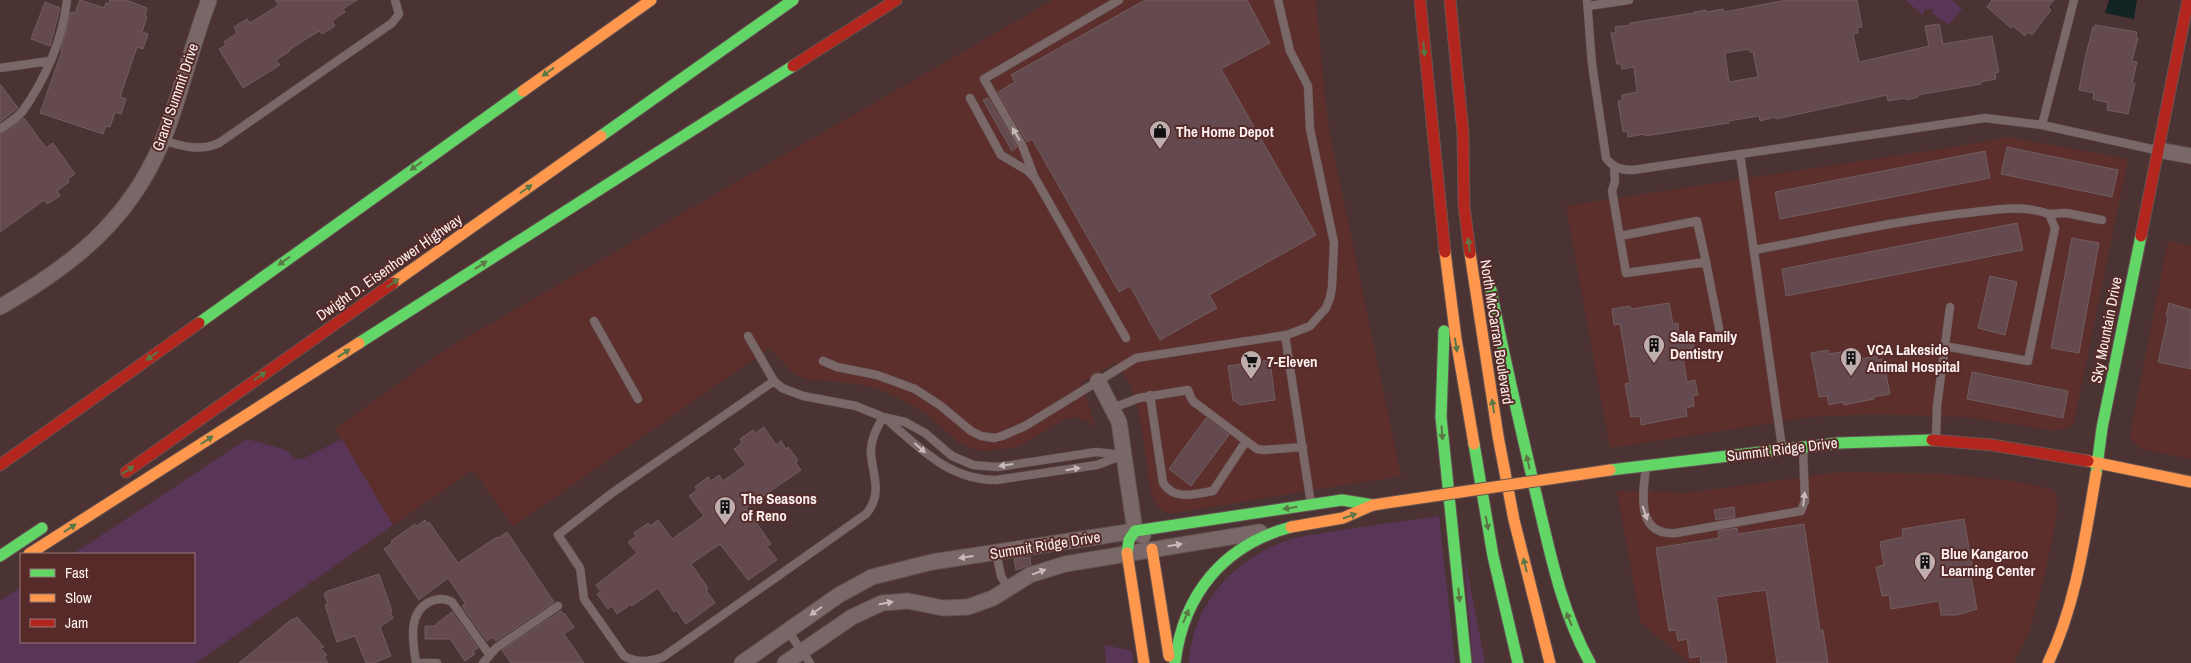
<svg xmlns="http://www.w3.org/2000/svg" width="2191" height="663" viewBox="0 0 2191 663" font-family="'Archivo Narrow',sans-serif">
	<rect width="100%" height="100%" fill="#4a3332"/>
	<path fill="#5c2e2c" d="M1053 0H1316L1325 99 1330 135 1401 476 1174 513 1165 512 1159 508 1151 494 1140 417 1130 385 1117 362 1081 383 1096 428 1086 420 1072 417 1063 420 1017 447 986 451 973 449 958 442 930 417 907 402 881 390 859 384 806 379 793 373 770 348 513 526 473 470 393 525 335 429 445 350Z
		M2008 137 2128 159 2074 422 2069 427 2056 431 1966 417 1875 414 1810 417 1610 448 1566 206 1966 145Z
		M2168 241 2191 246V459L2142 449 2132 441 2130 434Z
		M1841 472 1948 474 2013 481 2052 489 2056 494 2058 509 2045 574 2030 629 2014 663H1690L1641 623 1617 491 1686 493Z"/>
	<path fill="#593658" d="M1905 0H1952L1962 9 1949 25 1933 14 1932 9H1925L1923 15Z
		M247 439 286 450 295 459H302L342 439 393 525 196 663H0V601L21 587V642H194V554H73Z
		M1439 516 1455 663H1189C1192 603 1238 554 1295 538 1312 534 1330 532 1348 529 1378 525 1408 520 1439 516Z
		M1464 555 1485 663H1473Z
		M1105 645 1132 651 1133 663H1106Z"/>
	<path fill="#142324" d="M2109 0H2137L2134 19 2105 13Z"/>
	<path fill="#644a4e" stroke="#705d5f" fill-rule="evenodd" d="M80 0 104 8 106 3 109 4 110 0H126L147 8 145 16 147 17 142 32 148 34 143 49 137 47 120 97 126 99 121 114 115 112 110 127 106 126 103 134 40 113 62 51 61 50 71 12 75 13Z
		M275 0H357L343 9 345 12 332 21 335 26 322 34 319 31 289 50 290 51 276 60 280 65 243 88 219 49 226 45 224 42 237 33 234 27 247 19 250 23 279 5Z
		M1145 0H1247L1270 43 1221 69 1316 235 1209 295 1217 308 1160 340 1130 286 1119 292 1032 139 1027 142 998 92 1015 82 1011 75Z
		M1787 0H1857L1862 27 1857 28 1858 33 1853 34 1859 62 1929 46 1925 26 1939 24 1943 44 1992 36 1999 72 1995 73 1996 79 1980 82 1981 84 1918 95V97L1906 100 1905 98 1888 101 1887 95 1776 119 1775 117 1760 121 1759 116 1728 121 1729 123 1645 136 1644 134 1628 137 1627 131 1623 132 1618 101 1622 100V95L1637 92 1634 67 1622 69 1621 64H1617L1611 33H1616L1615 27 1631 25 1630 23 1694 13V12L1706 10V12L1723 9 1724 12ZM1749 49 1750 52H1753L1758 77 1729 82 1725 53Z
		M1992 0H2054L2048 7 2051 10 2032 35 2028 32 2025 36 2013 26 2011 28 1987 7Z
		M45 2 60 8 50 46 31 39Z
		M2095 25 2137 32 2136 37 2138 38 2132 61 2137 62 2132 83H2135L2128 114 2107 110 2108 103 2093 99 2094 93 2079 90 2085 58 2093 27 2095 28Z
		M0 84 18 108 0 122Z
		M988 98 1017 147 1012 151 983 100Z
		M24 118 46 148 53 143 75 174 68 179 69 182 57 191 60 196 47 204 44 200 0 232V135Z
		M2007 147 2118 170 2112 197 2001 174Z
		M1985 151 1990 178 1780 219 1775 192Z
		M2017 223 2023 250 1786 296 1782 269Z
		M2072 238 2099 243 2079 353 2051 348Z
		M1990 276 2017 282 2005 335 1978 328Z
		M1669 303 1673 324 1678 323 1679 335 1692 333 1694 348 1682 350 1687 382 1695 380 1698 395 1693 396 1694 406 1686 408 1687 416 1641 425 1640 416 1631 417 1625 384 1630 383 1620 324 1614 325 1612 309 1630 306 1631 309Z
		M2169 303 2191 310V369L2158 362 2168 317 2166 316Z
		M1828 350 1829 354 1846 351 1848 361 1877 356V360L1883 359 1890 394 1873 397 1874 399 1844 405 1843 402 1829 405 1827 396 1819 397 1811 353Z
		M1270 360 1275 400 1240 405 1233 400 1228 366Z
		M1972 372 2068 391 2063 418 1967 399Z
		M1206 418 1229 435 1191 486 1169 469Z
		M764 427 776 445 781 441 786 449 788 447 798 460 796 463 801 470 746 508 771 544 767 546 777 560 748 580 720 544 691 564 708 588 706 590 715 603 686 624 676 610 674 612 658 588 632 606 631 604 617 614 612 606 608 609 597 594 601 592 596 585 637 553 628 542 636 536 634 533 648 523 650 526 658 520 672 539 704 516 689 496 697 490 695 487 708 477 711 481 719 475 723 481 746 465 734 449 742 443 740 439 753 430 755 433Z
		M1734 507 1735 517 1716 520 1714 510Z
		M1964 519 1972 565H1969L1977 609 1957 615H1941L1939 601 1891 609 1889 595 1882 596 1876 567 1884 565 1880 542 1903 537 1902 529Z
		M425 520 427 524 429 522 458 563 497 537 498 538 507 532 554 602 496 641 493 637 487 641 462 606 465 603 448 578 419 600 384 549 392 543 391 541 415 524 417 526Z
		M1804 524 1820 631 1823 630 1828 663H1777L1766 590 1716 597 1727 663H1701L1700 656 1690 658 1687 639 1678 641 1676 630 1669 631 1656 548 1719 538 1718 531 1737 528 1738 534Z
		M1030 557 1031 565 1016 570 1014 559Z
		M379 574 392 611 390 612 393 618 380 627 391 656 374 663H366L355 636 337 642 325 605 328 604 324 594 328 591Z
		M561 611 563 614 564 613 574 627 564 634 584 663H511L502 650Z
		M452 612 478 648 473 651 475 654 465 661 450 639H425V626H437L436 624Z
		M297 617 324 647 320 648 327 655 324 657 328 663H239L292 619 293 620Z"/>
	<g fill="none" stroke-linecap="round" stroke-linejoin="round">
		<g stroke="#655352" stroke-width="9">
			<path id="lane" d="M1587 0 1592 64 1606 158C1614 168 1620 170 1633 170L1985 118 2042 125 2156 150
				M1588 6 1629 0
				M0 68 49 61
				M970 98 1001 155 1028 171 1035 178 1126 338
				M2042 125 2074 0
				M0 129C7 124 17 118 22 112 45 80 63 39 67 0
				M162 140C182 146 199 152 219 143L392 23 399 14 395 0
				M1740 154 1782 447
				M1614 167 1615 181 1612 191 1626 273 1706 262 1721 338
				M1034 176 1022 145 984 79 1119 0
				M2049 214 2066 213 2102 220
				M1620 236 1697 221 1706 262
				M1754 250C1824 237 1894 221 1966 213 1994 210 2022 204 2049 214L2055 228 2028 361 1944 346
				M594 321 638 399
				M1285 335 1311 504
				M748 336 774 381 782 388 803 396 856 406 883 417 905 422 925 433 952 456 973 465 998 467 1096 452 1124 455
				M823 361 837 367 877 375 915 389 941 406 971 431 981 436 994 438 1002 436 1025 426 1136 358 1287 335 1310 326 1326 308 1330 298 1332 287 1334 243 1310 129 1308 86 1290 51 1278 0
				M774 381 612 493 558 535 580 568 584 599 624 656C637 663 649 662 663 657L866 514C883 494 873 476 871 454 870 440 877 428 883 417
				M1150 395 1163 483C1175 501 1194 494 1213 491L1246 441
				M1113 408 1139 398 1188 390 1191 398 1194 402 1257 449 1264 450 1303 447
				M885 418C919 447 948 480 996 480L1097 465 1124 455
				M1936 439 1937 406 1950 307
				M1646 467C1643 493 1635 536 1676 533L1801 511 1805 501 1803 448
				M996 552 1001 576 1008 588
				M788 631 810 663
				M416 663C413 642 407 614 429 602 437 598 445 598 452 602L489 654
				M416 663H437
				M483 663 496 648 558 606"/>
		</g>
		<g stroke="#655352" stroke-width="17">
			<path id="street" d="M2158 150 2191 156
				M0 307C78 262 136 215 168 127 183 85 193 42 209 0
				M1098 381 1119 422 1135 531 1143 536
				M742 663 839 595 872 577 932 562 1135 531
				M785 663 852 617 882 603 908 601 943 608 968 607 993 598 1030 575 1065 564 1260 532"/>
		</g>
		<g stroke="#655352" stroke-width="13">
			<path id="fast" d="M601 136 793 0
				M1491 290C1504 358 1520 426 1536 494 1550 552 1561 610 1590 663
				M199 323 523 91
				M1444 331 1441 417 1466 663
				M359 343 793 66
				M1474 444 1493 556 1518 663
				M1610 470 1838 443 1932 440
				M2096 474 2102 428 2141 236
				M1127 553 1129 540 1135 531 1342 500 1373 505
				M0 556 42 528
				M1175 663C1183 594 1224 545 1291 527"/>
		</g>
		<g stroke="#655352" stroke-width="13">
			<path id="slow" d="M523 91 651 0
				M1445 252 1456 339 1474 444
				M1470 253 1498 436 1514 520 1550 663
				M393 283 601 136
				M2088 461 2191 482
				M1291 527 1343 518 1373 505
				M1152 549 1169 656
				M1127 553 1144 663
				M29 554 359 343
				M2048 663C2076 605 2085 537 2096 474"/>
		</g>
		<g stroke="#655352" stroke-width="13">
			<path id="jam" d="M1420 0 1445 252
				M1450 0 1463 133 1464 205 1470 253
				M793 66 896 0
				M2141 236 2188 0
				M1932 440 1992 445 2088 461
				M0 465 199 323
				M126 472 393 283"/>
		</g>
		<use href="#lane" stroke="#796867" stroke-width="8"/>
		<use href="#street" stroke="#796867" stroke-width="15"/>
		<use href="#fast" stroke="#63d668" stroke-width="11"/>
		<use href="#slow" stroke="#ff974d" stroke-width="11"/>
		<use href="#jam" stroke="#b3261e" stroke-width="11"/>
		<g stroke="#655352" stroke-width="13" stroke-linecap="butt">
			<path id="slow-bridge" d="M1373 505 1610 470"/>
		</g>
		<use href="#slow-bridge" stroke="#ff974d" stroke-width="11"/>
	</g>
	<defs><path id="oneway-solid" d="M-6-.8H1V-3.2L6.5 0L1 3.2V.8H-6Z" transform="scale(1.25)"/></defs>
	<g fill="#5b7745">
		<use href="#oneway-solid" transform="translate(1424 49) rotate(85)"/>
		<use href="#oneway-solid" transform="translate(548 72) rotate(144)"/>
		<use href="#oneway-solid" transform="translate(416 166) rotate(144)"/>
		<use href="#oneway-solid" transform="translate(526 189) rotate(-35)"/>
		<use href="#oneway-solid" transform="translate(1469 245) rotate(-97)"/>
		<use href="#oneway-solid" transform="translate(284 261) rotate(144)"/>
		<use href="#oneway-solid" transform="translate(481 265) rotate(-33)"/>
		<use href="#oneway-solid" transform="translate(393 283) rotate(-35)"/>
		<use href="#oneway-solid" transform="translate(1456 345) rotate(81)"/>
		<use href="#oneway-solid" transform="translate(344 353) rotate(-33)"/>
		<use href="#oneway-solid" transform="translate(152 356) rotate(144)"/>
		<use href="#oneway-solid" transform="translate(260 376) rotate(-35)"/>
		<use href="#oneway-solid" transform="translate(1493 406) rotate(-99)"/>
		<use href="#oneway-solid" transform="translate(1442 433) rotate(86)"/>
		<use href="#oneway-solid" transform="translate(207 440) rotate(-33)"/>
		<use href="#oneway-solid" transform="translate(1528 462) rotate(-103)"/>
		<use href="#oneway-solid" transform="translate(128 470) rotate(-34)"/>
		<use href="#oneway-solid" transform="translate(1290 508) rotate(171)"/>
		<use href="#oneway-solid" transform="translate(1350 516) rotate(-19)"/>
		<use href="#oneway-solid" transform="translate(1487 523) rotate(79)"/>
		<use href="#oneway-solid" transform="translate(70 528) rotate(-33)"/>
		<use href="#oneway-solid" transform="translate(1525 565) rotate(-104)"/>
		<use href="#oneway-solid" transform="translate(1459 595) rotate(84)"/>
		<use href="#oneway-solid" transform="translate(1186 616) rotate(-67)"/>
		<use href="#oneway-solid" transform="translate(1569 619) rotate(-112)"/>
	</g>
	<g fill="#c8bab9">
		<use href="#oneway-solid" transform="translate(1016 134) rotate(-120)"/>
		<use href="#oneway-solid" transform="translate(920 448) rotate(41)"/>
		<use href="#oneway-solid" transform="translate(1006 465) rotate(172)"/>
		<use href="#oneway-solid" transform="translate(1073 469) rotate(-9)"/>
		<use href="#oneway-solid" transform="translate(1804 499) rotate(-84)"/>
		<use href="#oneway-solid" transform="translate(1645 513) rotate(71)"/>
		<use href="#oneway-solid" transform="translate(1175 545) rotate(-9)"/>
		<use href="#oneway-solid" transform="translate(966 557) rotate(172)"/>
		<use href="#oneway-solid" transform="translate(1039 572) rotate(-21)"/>
		<use href="#oneway-solid" transform="translate(886 603) rotate(-11)"/>
		<use href="#oneway-solid" transform="translate(816 611) rotate(145)"/>
	</g>
	<defs>
		<g id="shop-pin" transform="scale(1.125)"><path d="M0 17L-7.5 6A9.5 9.5 0 1 1 7.5 6Z" fill="#beaead" stroke="#552a28"/><path d="M-5-2.5h2.3a2.7 3.5 0 0 1 5.4 0H5L5.5 6h-11ZM-1.5-2.5h3a1.5 2.3 0 0 0-3 0Z" fill="#111"/></g>
		<g id="building-pin" transform="scale(1.125)"><path d="M0 17L-7.5 6A9.5 9.5 0 1 1 7.5 6Z" fill="#beaead" stroke="#552a28"/><path d="M-4-6H4V6H1V3H-1V6H-4ZM-2.5-4.3h1.7v1.8h-1.7ZM.8-4.3h1.7v1.8H.8ZM-2.5-1h1.7V.8h-1.7ZM.8-1h1.7V.8H.8Z" fill="#111"/></g>
		<g id="supermarket-pin" transform="scale(1.125)"><path d="M0 17L-7.5 6A9.5 9.5 0 1 1 7.5 6Z" fill="#beaead" stroke="#552a28"/><path d="M-6-5.5h2.5l.6 2H6L4.5 2H-2.5L-4.4-4H-6ZM-1.5 3.2a1.3 1.3 0 1 0 .1 0ZM3 3.2a1.3 1.3 0 1 0 .1 0Z" fill="#111"/></g>
	</defs>
	<g fill-rule="evenodd">
		<use href="#shop-pin" x="1160" y="131"/>
		<use href="#building-pin" x="1654" y="345"/>
		<use href="#building-pin" x="1851" y="358"/>
		<use href="#supermarket-pin" x="1251" y="361"/>
		<use href="#building-pin" x="725" y="507"/>
		<use href="#building-pin" x="1925" y="562"/>
	</g>
	<g text-anchor="middle" dominant-baseline="central" stroke-width="4" stroke-linejoin="round" paint-order="stroke">
		<g font-size="15" fill="#fcf0ef" stroke="#552a28">
			<text transform="translate(175 97) rotate(-71)">Grand Summit Drive</text>
			<text transform="translate(389 267) rotate(-35)">Dwight D. Eisenhower Highway</text>
			<text transform="translate(2106 330) rotate(-79)">Sky Mountain Drive</text>
			<text transform="translate(1497 332) rotate(81)">North McCarran Boulevard</text>
			<text transform="translate(1782 449) rotate(-7)">Summit Ridge Drive</text>
			<text transform="translate(1045 545) rotate(-9)">Summit Ridge Drive</text>
		</g>
		<g font-size="15" font-weight="bold" fill="#fcf0ef" stroke="#552a28" text-anchor="start">
			<text x="1176" y="131">The Home Depot</text>
			<text x="1670" y="336">Sala Family<tspan x="1670" dy="17">Dentistry</tspan></text>
			<text x="1867" y="349">VCA Lakeside<tspan x="1867" dy="17">Animal Hospital</tspan></text>
			<text x="1267" y="361">7-Eleven</text>
			<text x="741" y="498">The Seasons<tspan x="741" dy="17">of Reno</tspan></text>
			<text x="1941" y="553">Blue Kangaroo<tspan x="1941" dy="17">Learning Center</tspan></text>
		</g>
	</g>
	<rect x="20" y="553" width="175" height="90" fill="#552a28" stroke="#987978"/>
	<rect x="30" y="569" width="25" height="8" fill="#63d668" stroke="#987978"/>
	<text x="65" y="578" font-size="15" fill="#fcf0ef">Fast</text>
	<rect x="30" y="594" width="25" height="8" fill="#ff974d" stroke="#987978"/>
	<text x="65" y="603" font-size="15" fill="#fcf0ef">Slow</text>
	<rect x="30" y="619" width="25" height="8" fill="#b3261e" stroke="#987978"/>
	<text x="65" y="628" font-size="15" fill="#fcf0ef">Jam</text>
</svg>
